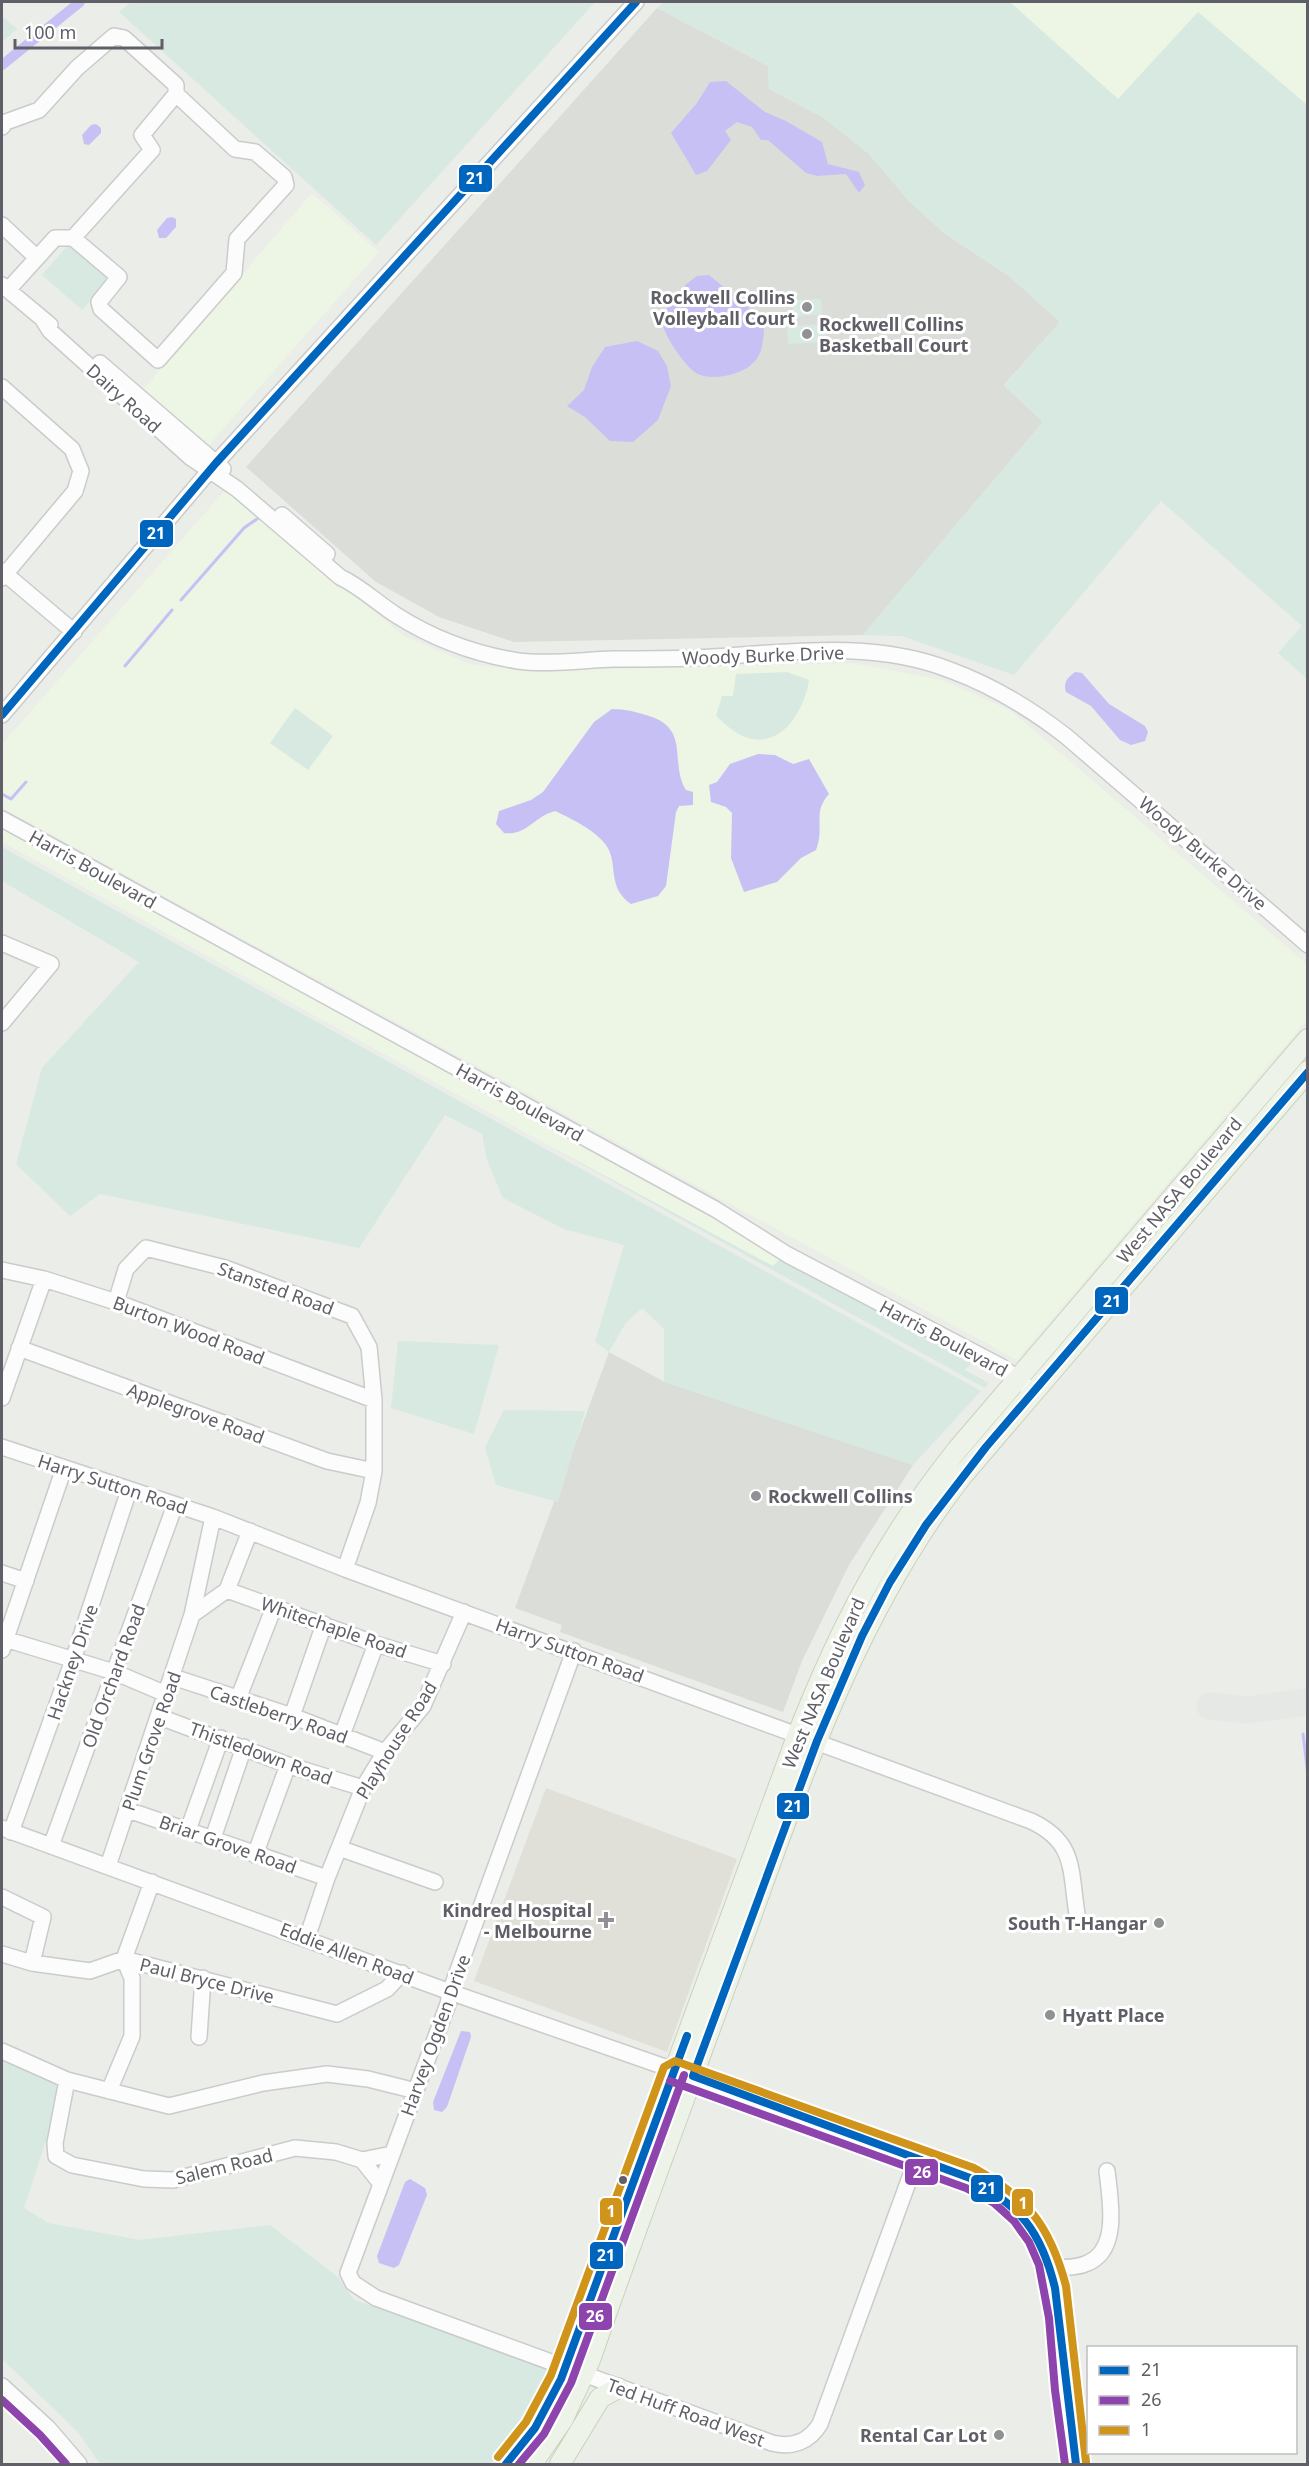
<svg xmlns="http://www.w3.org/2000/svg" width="1309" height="2466" viewBox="0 0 1309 2466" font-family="'Noto Sans',sans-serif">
	<rect width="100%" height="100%" fill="#ebede9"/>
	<path fill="#edf5e4" d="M1010 2H1307V102L1118 99Z
		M312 193 379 252 206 448 141 392Z
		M226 489 404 636 470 664 533 671 853 663 942 680 1010 710 1307 964V1020L1017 1360 2 808V744Z
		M2 825 713 1212 780 1259 773 1267 544 1143 2 842Z"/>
	<path fill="#dbddd9" d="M657 8 768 66 769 89 824 118 869 154 908 200 945 234 1009 276 1060 322 1004 385 1043 422 863 635 514 642 439 617 376 582 246 467Z
		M609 1352 665 1382 913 1465 849 1565 802 1661 783 1712 560 1632 562 1625 515 1608Z"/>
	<path fill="#e1e0d8" d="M546 1788 737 1859 667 2052 474 1981Z"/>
	<path fill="#d7e9e1" d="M131 2H595L376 245 119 12Z
		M663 2H1010L1118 99 1198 12 1306 104 1307 102V679L1278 653 1302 626 1161 501 1014 675 902 636 863 635 1043 422 1004 386 1060 322 1009 276 945 234 908 200 869 154 824 118 769 89 768 66 657 8Z
		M2 16 17 29 2 42Z
		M69 244 110 279 82 310 42 275Z
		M821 299 822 315 793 316 792 300Z
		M825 324 826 342 788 344 787 326Z
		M787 672 809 680C805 707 785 745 752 739 737 736 726 725 716 716L722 696H733L736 674Z
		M295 708 333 736 308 770 270 743Z
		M2 847 981 1391 913 1465 664 1382V1329L642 1308 625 1324 609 1352 595 1342 624 1245 564 1229 503 1198 487 1160 482 1134 445 1115 359 1248 100 1194 70 1216 16 1164 42 1068 139 962 2 881Z
		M544 1143 773 1266 780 1259 974 1360 965 1370 989 1383 985 1388Z
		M398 1341 499 1345 474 1434 391 1408Z
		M504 1410 585 1411 558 1502 496 1485 485 1447Z
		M2 2058 60 2082 54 2116 24 2208 48 2223 140 2240 270 2225 338 2277 354 2300 432 2324 552 2370 510 2439 490 2464H100L78 2432 2 2359Z"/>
	<path fill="#c7c0f4" d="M726 81 765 112 786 121 822 142 828 164 859 172 865 185 859 193 846 174 817 176 806 173 768 140H761L752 127 737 122 725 131 731 140 707 171 696 175 671 133 697 103 710 82Z
		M96 124 101 128V133L89 145 84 144 82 135 91 125Z
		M172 217 176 219V227L166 238H159L157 230 167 218Z
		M709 275 749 308 764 329C763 341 763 354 753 363 742 375 710 382 696 373 684 365 661 332 662 318 663 313 668 307 671 302L681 301 687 296 685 285 697 276Z
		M637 341 658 351 667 366 671 386 658 420 633 442 610 441 585 417 567 406 584 390 592 367 605 347Z
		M1075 672 1082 673 1109 704 1145 726 1148 732 1145 741 1131 745 1120 740 1091 706 1066 692C1063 683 1067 678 1075 672Z
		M612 709C626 709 636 712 649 716 691 729 669 763 686 790L693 792V805L679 806 676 812 666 886 658 896 631 904C606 887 619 863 606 845 595 830 572 819 555 811 533 817 527 836 504 833L496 824 499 811 531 800 543 792 594 722Z
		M758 754 775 755 793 764 809 759 829 794C812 812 825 827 816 850L801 858 777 882 744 892 731 858 732 813 726 807 711 802 709 785 717 782 730 764Z
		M461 2031 470 2032 471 2037 447 2107 442 2112 434 2110 433 2102Z
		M410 2179 425 2188 427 2195 399 2265 394 2268 379 2263 377 2256 405 2182Z"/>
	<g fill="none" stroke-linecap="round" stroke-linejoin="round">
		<path stroke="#c7c0f4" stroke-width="3" d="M181 600 244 528 257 519
			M125 666 172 610
			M2 794 11 799 26 782
			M1303 1734 1308 1775"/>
		<path stroke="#c7c0f4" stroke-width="10" d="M2 65 80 2"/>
		<path stroke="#e6e8e5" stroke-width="27" d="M1210 1706 1247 1710 1308 1702"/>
		<g stroke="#cacbcb" stroke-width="18">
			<path id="minor" d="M2 127 6 122 39 110 77 68 114 36 124 38 176 85V94L235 149 255 152 284 177 286 185 237 239 234 273 158 360 101 309 99 302 119 277 73 238
				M2 225 36 257
				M2 285 50 325
				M8 290 55 238H73L152 150 142 135 176 94
				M43 320 50 331 190 457 237 489 340 577C361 587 376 602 396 615 432 638 475 654 518 661 548 665 582 660 613 659 640 659 667 659 694 658 779 654 868 638 950 670 994 686 1031 709 1067 737L1308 945
				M100 363 223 469
				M2 387 72 449 81 471 75 491 2 578
				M282 515 327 554
				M2 571 74 632
				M2 715 216 463 636 2
				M2 819 715 1209 788 1255 1002 1367 1026 1386
				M2 943 51 964 2 1023
				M2 1270 44 1279 116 1302 374 1400
				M116 1302 126 1269 146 1248 225 1268 352 1316 369 1347 374 1400V1471L368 1503 345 1569
				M19 1348 327 1461 374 1471
				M2 1398 44 1279
				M2 1447 213 1517 345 1569 1031 1821C1076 1842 1070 1870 1077 1914
				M2 1573 26 1581
				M227 1590 376 1644 443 1664
				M192 1615 227 1590 250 1531
				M5 1639 114 1672 166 1694
				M2 1650 64 1468
				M574 1651 450 1992 448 2004 348 2273 353 2283 376 2298 772 2443C792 2448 809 2442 820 2424L917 2158
				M173 1677 292 1716 385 1752
				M238 1699 274 1607
				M292 1716 324 1624
				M160 1717 288 1765 363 1788
				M342 1735 376 1644
				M128 1810 327 1878
				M2 1828 450 1992 708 2082 986 2185C1062 2231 1058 2300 1064 2378 1067 2407 1072 2436 1076 2464
				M188 1830 221 1738
				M11 1832 73 1660 129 1490
				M213 1838 244 1747
				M51 1846 175 1505
				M339 1848 435 1882
				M255 1855 288 1765
				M108 1866 192 1615 213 1517
				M2 1897 43 1917 32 1963
				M307 1938 327 1878 363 1788 385 1752 423 1706 464 1612
				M2 1954 32 1963 90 1971 124 1959 337 2014 387 1989 402 1973
				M199 2037 203 1978
				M2 2051 67 2080 169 2106 263 2083 327 2074 368 2079 416 2091
				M67 2080 55 2143 56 2156 72 2165 144 2179 173 2180 295 2148 336 2152 362 2160
				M109 2091 132 2036V1978L124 1959 152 1882
				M381 2184 362 2160 392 2154
				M1053 2269C1063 2267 1076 2268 1085 2264 1121 2252 1110 2199 1107 2171
				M2 2386 48 2428 79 2464"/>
		</g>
		<g stroke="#c8d3b9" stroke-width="22">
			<path id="major" d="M506 2464 535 2428 561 2379 798 1734C839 1629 886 1539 957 1450L1308 1039
				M532 2464 563 2419 590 2360C637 2224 688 2090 737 1955 798 1789 852 1617 962 1476L1308 1071
				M560 2464 600 2398 618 2388"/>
		</g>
		<use href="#minor" stroke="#fcfcfc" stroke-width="15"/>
		<use href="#major" stroke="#eef3e9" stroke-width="20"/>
		<g stroke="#fff" stroke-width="12">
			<path id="bus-1" d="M2 715 216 463 636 2
				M506 2464 535 2428 561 2379 687 2036
				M1076 2464 1055 2288C1041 2231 1021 2207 970 2178L693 2076 817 1741 862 1636 890 1582 926 1525 986 1447 1308 1072"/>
		</g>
		<g stroke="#fff" stroke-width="12">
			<path id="bus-2" d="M670 2081 966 2188 994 2203 1014 2221 1029 2242 1039 2265 1049 2318 1055 2390 1065 2464
				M2 2400 40 2435 66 2464
				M519 2464 544 2434 571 2383 684 2075"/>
		</g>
		<g stroke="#fff" stroke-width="12">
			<path id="bus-3" d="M498 2457 526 2422 551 2375 664 2067 675 2061 974 2168C1028 2198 1050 2226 1066 2286L1086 2462"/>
		</g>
		<use href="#bus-1" stroke="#0065bd" stroke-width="8"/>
		<use href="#bus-2" stroke="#8e44ad" stroke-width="8"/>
		<use href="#bus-3" stroke="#d1941a" stroke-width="8"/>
	</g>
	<g fill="#919094" stroke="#fff" stroke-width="2">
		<circle cx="807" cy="307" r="6"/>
		<circle cx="807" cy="334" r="6"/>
		<circle cx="756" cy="1496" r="6"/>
		<path d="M603 1911h6v6h6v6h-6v6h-6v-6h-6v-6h6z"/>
		<circle cx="1159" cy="1923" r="6"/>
		<circle cx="1050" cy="2015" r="6"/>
		<circle cx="999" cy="2435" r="6"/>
	</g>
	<circle fill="#605e66" stroke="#fff" stroke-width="2" cx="623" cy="2180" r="5"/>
	<g text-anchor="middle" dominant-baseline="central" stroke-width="6" stroke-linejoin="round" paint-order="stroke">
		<g font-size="18" font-weight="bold" fill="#605e66" stroke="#fff" text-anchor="end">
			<text x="795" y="297">Rockwell Collins<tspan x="795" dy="21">Volleyball Court</tspan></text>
			<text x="819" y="324" text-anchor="start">Rockwell Collins<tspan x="819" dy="21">Basketball Court</tspan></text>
			<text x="768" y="1496" text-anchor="start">Rockwell Collins</text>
			<text x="592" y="1910">Kindred Hospital<tspan x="592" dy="21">- Melbourne</tspan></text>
			<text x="1147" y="1923">South T-Hangar</text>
			<text x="1062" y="2015" text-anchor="start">Hyatt Place</text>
			<text x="987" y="2435">Rental Car Lot</text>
		</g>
		<g font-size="18" fill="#605e66" stroke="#fff">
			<text transform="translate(124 398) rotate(42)">Dairy Road</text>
			<text transform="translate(763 655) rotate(-2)">Woody Burke Drive</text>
			<text transform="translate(1203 853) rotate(41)">Woody Burke Drive</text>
			<text transform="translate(93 869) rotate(29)">Harris Boulevard</text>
			<text transform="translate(520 1102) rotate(29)">Harris Boulevard</text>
			<text transform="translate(1179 1190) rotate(-50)">West NASA Boulevard</text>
			<text transform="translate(276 1288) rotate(20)">Stansted Road</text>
			<text transform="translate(189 1330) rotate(21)">Burton Wood Road</text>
			<text transform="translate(944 1338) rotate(28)">Harris Boulevard</text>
			<text transform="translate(196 1413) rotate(20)">Applegrove Road</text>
			<text transform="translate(113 1484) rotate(18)">Harry Sutton Road</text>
			<text transform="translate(334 1627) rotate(19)">Whitechaple Road</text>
			<text transform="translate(570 1650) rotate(20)">Harry Sutton Road</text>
			<text transform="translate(72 1662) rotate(-71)">Hackney Drive</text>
			<text transform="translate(113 1676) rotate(-70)">Old Orchard Road</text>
			<text transform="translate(823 1683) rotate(-67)">West NASA Boulevard</text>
			<text transform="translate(279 1714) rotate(19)">Castleberry Road</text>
			<text transform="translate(396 1740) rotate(-58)">Playhouse Road</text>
			<text transform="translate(151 1741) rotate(-71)">Plum Grove Road</text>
			<text transform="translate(261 1753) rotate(20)">Thistledown Road</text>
			<text transform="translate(228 1844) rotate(19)">Briar Grove Road</text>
			<text transform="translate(347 1953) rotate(21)">Eddie Allen Road</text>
			<text transform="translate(207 1980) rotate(14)">Paul Bryce Drive</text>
			<text transform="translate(435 2035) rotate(-70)">Harvey Ogden Drive</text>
			<text transform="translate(224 2166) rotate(-14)">Salem Road</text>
			<text transform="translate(686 2412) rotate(20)">Ted Huff Road West</text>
		</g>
	</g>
	<g stroke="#fff" stroke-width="2">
		<rect x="458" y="164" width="35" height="29" rx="6" fill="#0065bd"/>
		<rect x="139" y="519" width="35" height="29" rx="6" fill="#0065bd"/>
		<rect x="1094" y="1286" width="35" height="29" rx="6" fill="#0065bd"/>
		<rect x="776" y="1792" width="34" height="28" rx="6" fill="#0065bd"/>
		<rect x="904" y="2158" width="35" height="28" rx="6" fill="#8e44ad"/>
		<rect x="970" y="2174" width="34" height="29" rx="6" fill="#0065bd"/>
		<rect x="1011" y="2188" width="23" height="29" rx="6" fill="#d1941a"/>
		<rect x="599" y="2197" width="24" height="29" rx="6" fill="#d1941a"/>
		<rect x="589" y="2241" width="35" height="29" rx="6" fill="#0065bd"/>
		<rect x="578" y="2302" width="35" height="29" rx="6" fill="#8e44ad"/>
	</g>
	<g font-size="16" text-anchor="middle" font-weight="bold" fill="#fff">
		<text x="475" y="184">21</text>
		<text x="156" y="539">21</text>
		<text x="1112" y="1307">21</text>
		<text x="793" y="1812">21</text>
		<text x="922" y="2178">26</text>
		<text x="987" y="2194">21</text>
		<text x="1023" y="2209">1</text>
		<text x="611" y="2217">1</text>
		<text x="606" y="2261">21</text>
		<text x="595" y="2322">26</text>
	</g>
	<rect width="1309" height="2466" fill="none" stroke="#605e66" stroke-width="6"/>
	<rect x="1087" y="2346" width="210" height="108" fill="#ffffff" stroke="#bfbfc2" stroke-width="1.5"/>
	<rect x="1099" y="2366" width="30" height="9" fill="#0065bd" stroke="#bfbfc2" stroke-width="1.5"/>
	<text x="1141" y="2376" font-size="18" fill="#605e66">21</text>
	<rect x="1099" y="2396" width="30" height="9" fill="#8e44ad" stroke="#bfbfc2" stroke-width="1.5"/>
	<text x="1141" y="2406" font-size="18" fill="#605e66">26</text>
	<rect x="1099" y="2426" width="30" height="9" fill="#d1941a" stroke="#bfbfc2" stroke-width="1.5"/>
	<text x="1141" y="2436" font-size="18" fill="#605e66">1</text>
	<path d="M15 39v9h147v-9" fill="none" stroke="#605e66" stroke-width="3"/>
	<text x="24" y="39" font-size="18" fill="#605e66" stroke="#ffffff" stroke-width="4.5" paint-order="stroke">100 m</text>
</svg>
